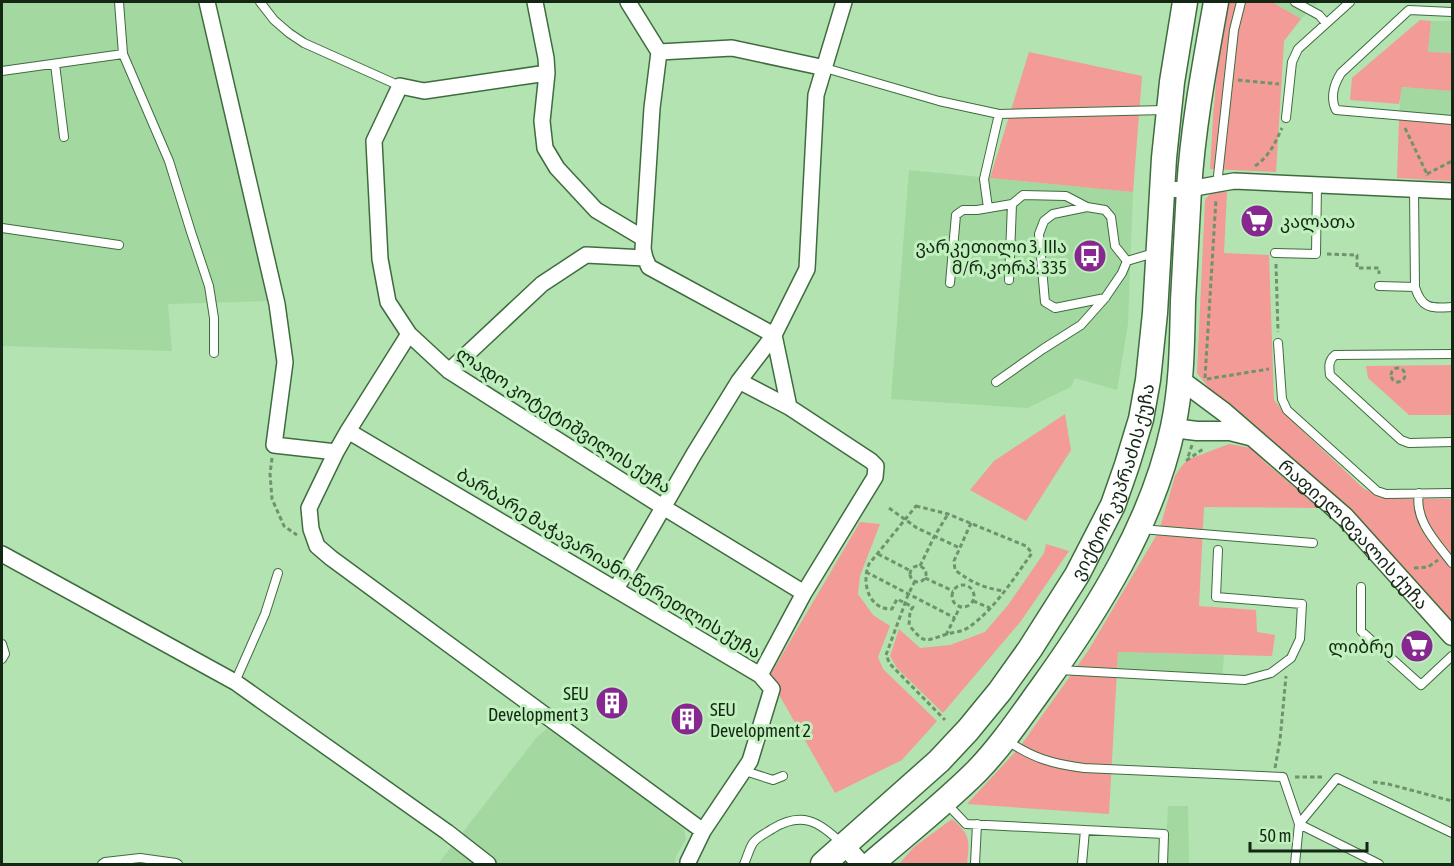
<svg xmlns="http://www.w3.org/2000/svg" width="1454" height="866" viewBox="0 0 1454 866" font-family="'Asap Condensed','Noto Sans Georgian',sans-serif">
	<rect width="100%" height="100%" fill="#b2e3b0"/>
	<path fill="#a3d8a1" d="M2 2H201L270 301 168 304 172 351 2 346Z
		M1272 2H1319L1301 19Z
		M1431 21H1452V53L1428 52Z
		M1401 87 1452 91V123L1399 119Z
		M909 170 1133 192 1128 324 1117 390 1075 378 1071 387 1027 408 891 399Z
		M1118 652 1224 655 1222 681 1117 675Z
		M549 727 684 829 686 839 676 856 675 864H438L537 737Z
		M1168 806H1188L1189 864H1165Z"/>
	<path fill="#f39b96" d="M1228 2H1272L1301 19 1284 41 1276 172 1210 169 1213 117 1218 60Z
		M1420 20 1431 21 1428 52 1452 53V91L1402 87 1399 104 1350 100 1352 78Z
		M1029 52 1142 76 1133 192 990 178Z
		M1399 119 1452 123V181L1397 178Z
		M1212 192H1227L1224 253 1269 255 1274 400 1289 418 1363 488 1381 498 1452 499V623L1357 519 1212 392 1197 373 1205 200Z
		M1452 365V415H1409L1368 378 1366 366Z
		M1065 414 1071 450 1026 521 970 490 994 461Z
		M1229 444 1251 448 1267 464 1319 508 1204 507 1199 606 1256 610 1257 632 1275 635 1272 656 1118 652 1109 814 967 804 1019 748 1088 651 1159 531 1175 476 1181 467 1187 460Z
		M860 522 880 524 860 576 858 594 873 615 890 626 878 657 883 669 937 721 902 760 835 793 769 677Z
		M1046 544 1069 551 1021 621 943 713 897 668 890 656 899 629 920 648 950 645 985 632 1008 605 1044 553Z
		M952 819C972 836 969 841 967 864H899L914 847Z"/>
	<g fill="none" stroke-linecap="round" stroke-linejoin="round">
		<g stroke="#3f6c3f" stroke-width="10">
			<path id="service" d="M119 2 123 54 169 161 191 232 209 286 214 318V353
				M260 2 274 20 289 33 304 43 400 86
				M1295 2 1319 15 1326 23
				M1452 12 1409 10 1341 73C1334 84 1330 98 1336 110L1452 120
				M55 64 64 137
				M825 68 939 101 999 114 1165 110
				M2 71 123 54
				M1286 118 1292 62 1298 49 1350 2
				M1217 185 1234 30 1241 2
				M1414 189 1415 287
				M988 208 984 179 999 114
				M2 228 119 245
				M1275 253 1316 254 1317 185
				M1127 261 1154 253
				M1009 280 1012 204 1023 195 1066 196 1087 207
				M950 283 956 215 963 210H977L1012 204
				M1379 286 1415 287C1422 310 1432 308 1452 307
				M1105 298 1055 308 1045 302 1039 234 1044 221 1053 214 1087 207 1105 210 1111 217 1115 246 1127 261
				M1278 343 1282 399 1287 410 1377 491 1386 494 1452 493
				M1452 354 1335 355C1328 361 1329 367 1330 375L1401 440 1409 443 1452 442
				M996 382 1043 349 1081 325 1105 298 1122 273 1127 261
				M1419 493C1414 521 1437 543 1452 563
				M1141 529 1313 543
				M1361 587V631L1421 685 1452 656
				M2 644 5 654 2 659
				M1059 670 1245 680 1271 673 1291 658 1300 639 1302 604 1216 597 1218 550
				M235 682 265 614 278 573
				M1006 740C1033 758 1052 764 1084 768L1283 777 1299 824 1379 864
				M745 771 773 780 783 776
				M947 804 966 824 1164 834 1163 864
				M102 864 105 862 140 858 176 863 178 864
				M744 864C747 858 749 849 753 843 757 837 766 833 772 829 801 811 819 821 841 843
				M975 864 977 824
				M1082 864 1085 830
				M1295 864 1299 824 1337 778 1452 833"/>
		</g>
		<g stroke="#3f6c3f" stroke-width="18">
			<path id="minor" d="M207 2 277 304 285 362 274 445 336 452 309 508 311 529 317 546 331 558 703 831
				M535 2 546 58 547 73 542 121 545 148 557 168 596 210 643 238
				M628 2 659 52 652 108 643 249 645 258 649 267 774 335
				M659 52 732 48 825 68
				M547 73 424 91 400 86 374 141 380 259 388 302 409 334 449 371 663 507 804 593
				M1162 190 1189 189 1234 181 1452 191
				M774 335 789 407
				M449 371 542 284 586 255 645 258
				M739 381 789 407 871 461 876 466 875 477 804 593 760 675
				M348 431 760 675 772 689 750 761 703 831 688 862V864
				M336 452 348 431 409 334
				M2 554 235 682 447 832 488 864
				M616 589 694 454 739 381 774 335 807 269 816 95 844 2"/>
		</g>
		<g stroke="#3f6c3f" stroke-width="21">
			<g id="tertiary">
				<path id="s1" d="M1181 380 1224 412 1345 517 1452 636"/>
				<path d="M1173 428 1197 431H1230L1250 436"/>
				<path d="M845 846 861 864"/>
			</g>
		</g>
		<g stroke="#3f6c3f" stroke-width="27">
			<g id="primary">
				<path id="s2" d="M823 864 939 761 968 730 1000 691 1030 649 1077 575 1113 505 1127 465 1141 419 1148 380 1155 313 1164 158 1172 82 1185 2"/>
				<path d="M871 864C907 833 944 804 977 771 1002 745 1022 715 1043 686 1098 609 1153 522 1173 427 1182 385 1182 344 1183 301 1185 264 1187 227 1189 189 1193 126 1205 63 1216 2"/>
			</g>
		</g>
		<path stroke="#6f936e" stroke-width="3" stroke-dasharray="4.5 3" stroke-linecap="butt" d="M1238 80 1279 84
			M1405 128 1427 174V176
			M1255 166C1269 157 1275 143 1282 128
			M1427 174 1452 161
			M1327 254 1357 255V268H1379V274
			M1276 264 1278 332
			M1391 375a7 7 0 1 1 14 0a7 7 0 1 1-14 0Z
			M1205 378 1216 199
			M1207 379 1269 369
			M1192 445 1187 460 1203 449
			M272 458 270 474 272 499 284 526 297 535
			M916 506 948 514 1026 546 1032 553C1014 578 994 610 969 627 963 632 954 632 947 634 925 641 925 645 909 625L910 611 913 607 897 599 892 609C869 610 861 583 869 564Z
			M889 508 917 528 960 548
			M971 523 954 561 955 570C971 582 983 588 1004 591
			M878 554 911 571
			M920 566 934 537 948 514
			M910 574a8 8 0 1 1 16 0a8 8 0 1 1-16 0Z
			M1414 568 1428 567 1438 560
			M866 572 955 618
			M925 578 953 591
			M915 581 908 595 886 655 890 664 945 720
			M952 596a11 11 0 1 1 22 0a11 11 0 1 1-22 0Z
			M973 601 990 608
			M946 635 960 607
			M1275 768 1280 740 1286 676
			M1295 777H1324
			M1373 782 1388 784 1452 801"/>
		<use href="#service" stroke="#fff" stroke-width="8"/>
		<use href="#minor" stroke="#fff" stroke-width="15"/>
		<use href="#tertiary" stroke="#fff" stroke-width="18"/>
		<use href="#primary" stroke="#fff" stroke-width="24"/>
	</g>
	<defs>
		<g id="supermarket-disc" transform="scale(1.725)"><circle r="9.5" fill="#872891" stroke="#bff0bd"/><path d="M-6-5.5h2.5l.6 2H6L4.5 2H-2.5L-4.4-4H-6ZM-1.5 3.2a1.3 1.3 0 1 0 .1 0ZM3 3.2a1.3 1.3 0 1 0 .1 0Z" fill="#fff"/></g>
		<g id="bus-disc" transform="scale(1.725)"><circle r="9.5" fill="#872891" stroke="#bff0bd"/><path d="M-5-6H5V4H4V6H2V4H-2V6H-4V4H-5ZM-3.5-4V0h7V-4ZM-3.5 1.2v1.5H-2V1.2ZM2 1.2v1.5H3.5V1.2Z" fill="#fff"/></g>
		<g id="building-disc" transform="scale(1.725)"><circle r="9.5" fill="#872891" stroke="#bff0bd"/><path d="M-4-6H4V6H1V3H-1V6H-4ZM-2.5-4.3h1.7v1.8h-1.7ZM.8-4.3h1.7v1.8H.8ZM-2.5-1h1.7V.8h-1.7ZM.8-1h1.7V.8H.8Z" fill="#fff"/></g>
	</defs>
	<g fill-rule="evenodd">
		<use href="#supermarket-disc" x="1257" y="221"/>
		<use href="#bus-disc" x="1090" y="256"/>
		<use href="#supermarket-disc" x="1417" y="646"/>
		<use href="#building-disc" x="612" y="703"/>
		<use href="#building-disc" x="687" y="719"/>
	</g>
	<g text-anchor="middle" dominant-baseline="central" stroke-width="6" stroke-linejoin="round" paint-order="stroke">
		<g font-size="18" fill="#142714" stroke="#bff0bd" text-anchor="end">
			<text x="1280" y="221" text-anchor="start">კალათა</text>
			<text x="1067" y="246">ვარკეთილი 3, IIIა<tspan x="1067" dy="21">მ/რ,კორპ. 335</tspan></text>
			<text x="1394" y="646">ლიბრე</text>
			<text x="589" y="693">SEU<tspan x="589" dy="21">Development 3</tspan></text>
			<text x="710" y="709" text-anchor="start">SEU<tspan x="710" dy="21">Development 2</tspan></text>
		</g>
		<g font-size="18" fill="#142714" stroke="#bff0bd">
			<text transform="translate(564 420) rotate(33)">ლადო კოტეტიშვილის ქუჩა</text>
			<text stroke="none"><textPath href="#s2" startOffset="488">ვიქტორ კუპრაძის ქუჩა</textPath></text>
			<text stroke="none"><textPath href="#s1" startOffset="232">რაფიელ დვალის ქუჩა</textPath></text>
			<text transform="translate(609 563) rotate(31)">ბარბარე მაჭავარიანი-წერეთლის ქუჩა</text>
		</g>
	</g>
	<rect width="1454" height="866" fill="none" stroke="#142714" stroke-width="6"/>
	<path d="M1250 842v9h117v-9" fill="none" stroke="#142714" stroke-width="3"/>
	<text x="1259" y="842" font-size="18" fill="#142714" stroke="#bff0bd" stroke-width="4.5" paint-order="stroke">50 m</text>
</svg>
